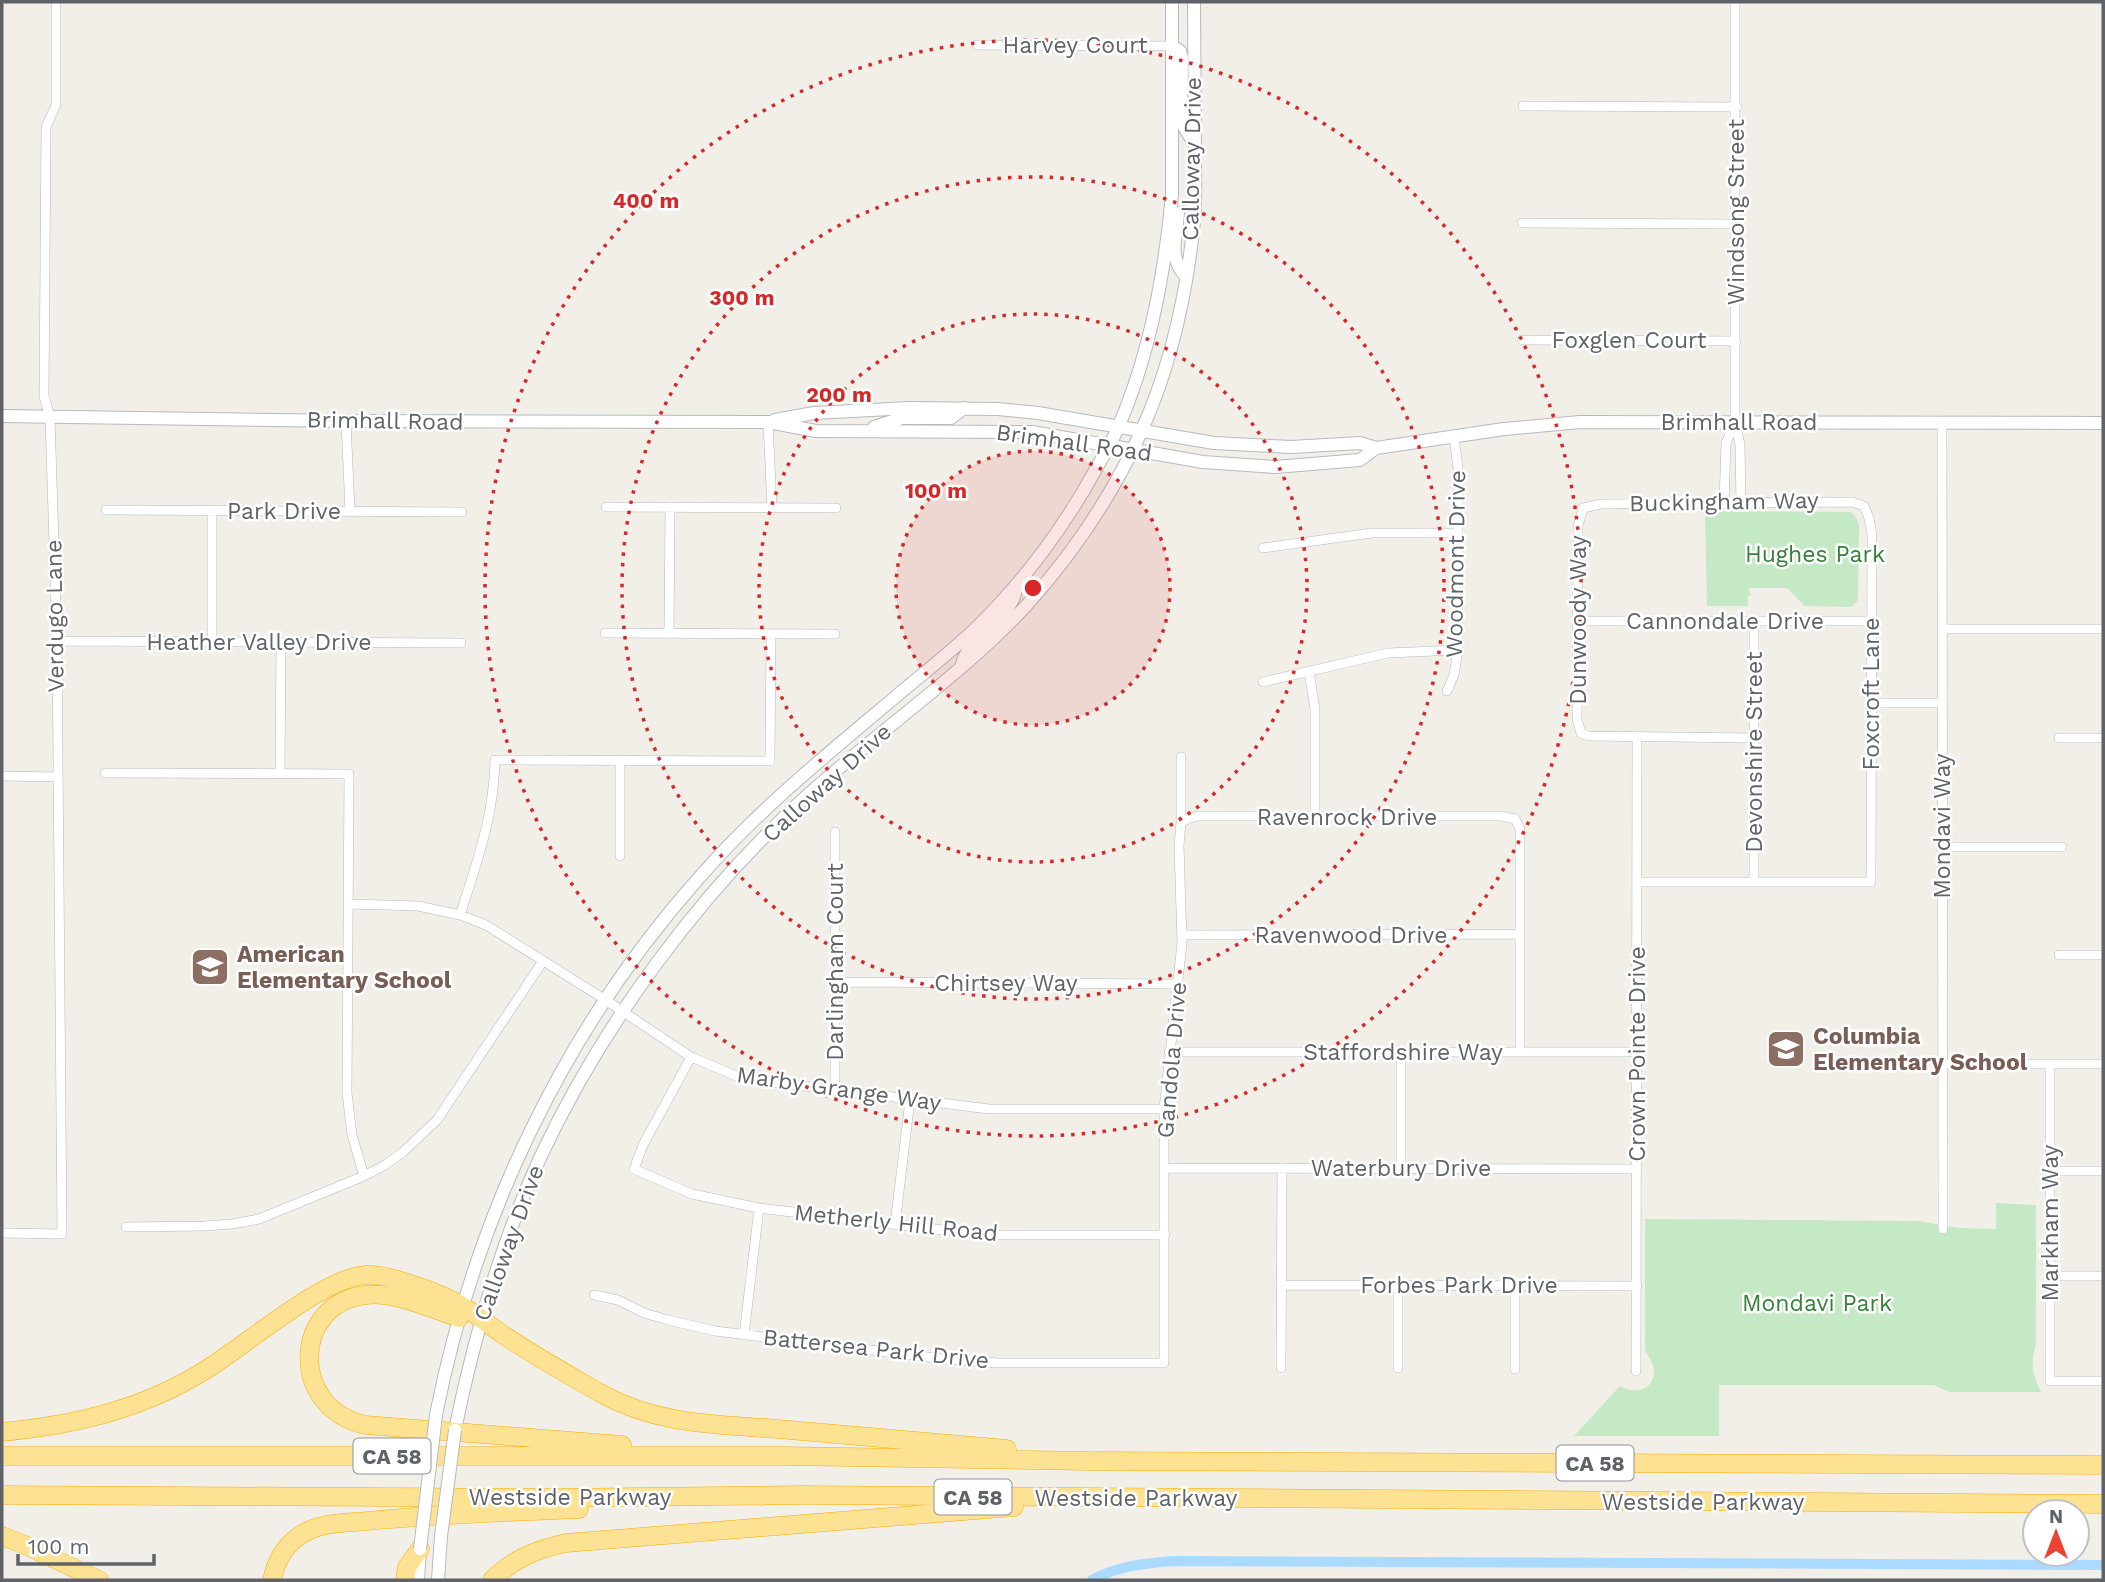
<svg xmlns="http://www.w3.org/2000/svg" width="2105" height="1582" viewBox="0 0 2105 1582" font-family="'Work Sans',sans-serif">
	<rect width="100%" height="100%" fill="#f1efe8"/>
	<path fill="#c5e8c5" d="M1705 511 1851 512 1856 517 1859 525 1858 600 1852 607 1805 606 1787 588H1751L1748 590 1751 595 1748 596V606H1707Z
		M1996 1203 2036 1205V1343C2031 1364 2031 1372 2041 1392H1949L1934 1385H1719V1436H1574L1620 1386C1634 1395 1654 1391 1654 1371 1654 1363 1648 1357 1645 1350V1219L1919 1221 1958 1228 1996 1229Z"/>
	<g fill="none" stroke-linecap="round" stroke-linejoin="round">
		<path stroke="#aadaff" stroke-width="10" d="M1092 1580C1118 1566 1145 1563 1174 1561L2103 1565"/>
		<g stroke="#b5b8bc" stroke-width="10">
			<path id="street" d="M1735 2V422L1740 445 1741 504
				M977 45 1172 46
				M1523 106 1737 107
				M1522 223 1736 224
				M1522 340 1736 341
				M346 421 350 511
				M768 422 772 508
				M1942 423 1943 1229
				M1724 504 1726 443 1735 422
				M606 507 836 508
				M106 510 462 512
				M1263 548 1372 533H1458
				M1579 621H1871
				M1942 629H2103
				M605 633 835 634
				M669 633 670 507
				M57 641 461 643
				M212 642V511
				M1309 671 1315 710V817
				M1263 682 1388 653 1458 650
				M1447 691 1454 675 1458 650V468L1454 437
				M1871 703H1942
				M2059 738H2103
				M105 773 349 774 347 1093 352 1135 364 1176
				M280 774 281 642
				M2 776 58 777
				M1181 823 1189 818 1198 816H1501L1515 819 1520 829V1052
				M1942 847H2062
				M620 856V760
				M1637 882H1871L1872 535 1869 518 1864 506 1852 502 1601 504 1583 508 1578 526 1577 719 1581 733 1588 736 1754 738
				M1754 882V621
				M348 904 418 906 460 915 486 925 604 999 691 1057 741 1078 989 1109H1164
				M460 915C477 862 494 816 495 760L770 761 771 634
				M1182 935 1520 934
				M2059 955H2103
				M835 982 1177 984
				M1169 1052H1637
				M691 1057 643 1145 634 1169 692 1194 759 1208 959 1232 999 1235H1165
				M1942 1064H2103
				M2050 1064V1381H2103
				M835 1091V832
				M1165 1168 1637 1169
				M1401 1168V1051
				M2050 1171H2103
				M895 1225 910 1100
				M126 1227 205 1226 232 1224 259 1219 364 1176 385 1165 403 1152 437 1120 543 961
				M2 1233 62 1234 57 641 50 417 44 396 46 127 56 105V2
				M2050 1276H2103
				M1281 1285 1637 1286
				M1398 1285V1368
				M1515 1285V1369
				M594 1295 618 1300 644 1313 668 1320 715 1331 944 1359 998 1363H1164V1109L1182 943 1179 845 1181 823V757
				M744 1335 759 1208
				M1281 1368 1282 1168
				M1636 1371 1637 738"/>
		</g>
		<g stroke="#b6babf" stroke-width="14">
			<path id="secondary" d="M1172 46 1180 51 1182 58 1181 122 1195 145
				M1178 213C1176 239 1168 257 1186 277
				M2 416 346 421 768 422 816 431 1032 432 1203 462 1275 467 1360 460 1376 448
				M775 420 814 413 909 408 998 409 1038 413 1214 443 1291 447 1360 443 1376 448 1504 429 1580 422 2103 423
				M874 427 902 418H951L964 408
				M962 664C971 631 1014 620 1017 584
				M436 1415C475 1217 564 1030 698 879 756 812 825 756 893 699 921 675 950 653 977 627 1024 581 1064 527 1096 469 1104 454 1114 439 1120 423 1151 350 1165 273 1172 194V2
				M455 1430C474 1337 500 1245 540 1158 602 1025 700 892 809 794 879 731 960 676 1025 607 1072 555 1112 496 1141 432 1171 366 1187 292 1194 221 1196 198 1195 176 1195 153 1195 103 1194 52 1194 2
				M418 1580 420 1549
				M438 1580 441 1536"/>
		</g>
		<g stroke="#f9ab00" stroke-width="19">
			<path id="highway" d="M459 1318C432 1309 393 1291 365 1295 292 1304 289 1409 366 1425L622 1445
				M2 1432C75 1425 144 1409 207 1369 246 1345 323 1278 365 1275 387 1273 443 1294 462 1306 476 1314 489 1325 502 1334 533 1355 567 1374 600 1393 661 1427 723 1424 790 1430 863 1436 935 1443 1007 1449
				M2 1456H783L1087 1461 2103 1465
				M2 1495 553 1498 802 1495 2103 1504
				M2 1536 25 1545 99 1580
				M272 1580C276 1561 286 1543 304 1533 323 1522 347 1523 368 1521 438 1514 508 1512 579 1509
				M405 1580 407 1567 420 1549
				M492 1580C513 1559 537 1549 566 1543L1014 1507"/>
		</g>
		<use href="#street" stroke="#fff" stroke-width="9"/>
		<use href="#secondary" stroke="#fff" stroke-width="12"/>
		<use href="#highway" stroke="#fde293" stroke-width="18"/>
		<g stroke="#b6babf" stroke-width="14" stroke-linecap="butt">
			<path id="secondary-bridge" d="M441 1536 455 1430
				M420 1549 436 1415"/>
		</g>
		<use href="#secondary-bridge" stroke="#fff" stroke-width="12"/>
	</g>
	<circle cx="1033" cy="588" r="137" fill="#d62828" fill-opacity=".12"/>
	<g fill="none" stroke="#d62828" stroke-width="3.5" stroke-dasharray="3.5 7">
		<circle cx="1033" cy="588" r="137"/>
		<circle cx="1033" cy="588" r="274"/>
		<circle cx="1033" cy="588" r="411"/>
		<circle cx="1033" cy="588" r="548"/>
	</g>
	<defs>
		<g id="school-square" transform="scale(2.0125)"><rect x="-9" y="-9" width="18" height="18" rx="4" fill="#8d6e63" stroke="#fff"/><path d="M0-5L7-2L0 1L-7-2ZM-4 1L0 2.5L4 1V4Q0 6-4 4Z" fill="#fff"/></g>
	</defs>
	<g fill-rule="evenodd">
		<use href="#school-square" x="210" y="967"/>
		<use href="#school-square" x="1786" y="1049"/>
	</g>
	<g text-anchor="middle" dominant-baseline="central" stroke-width="5" stroke-linejoin="round" paint-order="stroke">
		<g fill="#fff" stroke="#8f9295" stroke-width="2">
			<rect x="353.5" y="1438.5" width="77" height="35" rx="5"/>
			<rect x="1556.5" y="1445.5" width="77" height="35" rx="5"/>
			<rect x="934.5" y="1479.5" width="77" height="35" rx="5"/>
		</g>
		<g font-size="21" font-weight="bold" fill="#5f6368">
			<text x="392" y="1456">CA 58</text>
			<text x="1595" y="1463">CA 58</text>
			<text x="973" y="1497">CA 58</text>
		</g>
		<g font-size="23" fill="#5f6368" stroke="#fff">
			<text x="1075" y="45">Harvey Court</text>
			<text transform="translate(1192 159) rotate(-89)">Calloway Drive</text>
			<text transform="translate(1736 212) rotate(-90)">Windsong Street</text>
			<text x="1629" y="340">Foxglen Court</text>
			<text transform="translate(385 421) rotate(1)">Brimhall Road</text>
			<text x="1739" y="422">Brimhall Road</text>
			<text transform="translate(1074 443) rotate(8)">Brimhall Road</text>
			<text transform="translate(1724 502) rotate(-1)">Buckingham Way</text>
			<text x="284" y="511">Park Drive</text>
			<text transform="translate(1456 564) rotate(-89)">Woodmont Drive</text>
			<text transform="translate(55 616) rotate(-91)">Verdugo Lane</text>
			<text transform="translate(1578 620) rotate(-90)">Dunwoody Way</text>
			<text x="1725" y="621">Cannondale Drive</text>
			<text x="259" y="642">Heather Valley Drive</text>
			<text transform="translate(1871 694) rotate(-90)">Foxcroft Lane</text>
			<text transform="translate(1754 752) rotate(-90)">Devonshire Street</text>
			<text transform="translate(827 783) rotate(-42)">Calloway Drive</text>
			<text x="1347" y="817">Ravenrock Drive</text>
			<text transform="translate(1942 826) rotate(-90)">Mondavi Way</text>
			<text x="1351" y="935">Ravenwood Drive</text>
			<text transform="translate(835 962) rotate(-90)">Darlingham Court</text>
			<text x="1006" y="983">Chirtsey Way</text>
			<text x="1403" y="1052">Staffordshire Way</text>
			<text transform="translate(1637 1054) rotate(-90)">Crown Pointe Drive</text>
			<text transform="translate(1172 1060) rotate(-85)">Gandola Drive</text>
			<text transform="translate(839 1089) rotate(8)">Marby Grange Way</text>
			<text x="1401" y="1168">Waterbury Drive</text>
			<text transform="translate(896 1223) rotate(6)">Metherly Hill Road</text>
			<text transform="translate(2050 1223) rotate(-90)">Markham Way</text>
			<text transform="translate(509 1243) rotate(-70)">Calloway Drive</text>
			<text x="1459" y="1285">Forbes Park Drive</text>
			<text transform="translate(876 1349) rotate(6)">Battersea Park Drive</text>
			<text x="570" y="1497">Westside Parkway</text>
			<text x="1136" y="1498">Westside Parkway</text>
			<text x="1703" y="1502">Westside Parkway</text>
		</g>
		<g font-size="23" fill="#348238" stroke="#fff">
			<text x="1815" y="554">Hughes Park</text>
			<text x="1817" y="1303">Mondavi Park</text>
		</g>
		<g font-size="23" font-weight="bold" fill="#785e54" stroke="#fff" text-anchor="start">
			<text x="237" y="954">American<tspan x="237" dy="26">Elementary School</tspan></text>
			<text x="1813" y="1036">Columbia<tspan x="1813" dy="26">Elementary School</tspan></text>
		</g>
	</g>
	<circle cx="1033" cy="588" r="10" fill="#d62828" stroke="#fff" stroke-width="3.5"/>
	<g font-size="21" text-anchor="middle" font-weight="bold" fill="#d62828" stroke="#fff" stroke-width="5" stroke-linejoin="round" paint-order="stroke">
		<text x="646" y="208">400 m</text>
		<text x="742" y="305">300 m</text>
		<text x="839" y="402">200 m</text>
		<text x="936" y="498">100 m</text>
	</g>
	<rect width="2105" height="1582" fill="none" stroke="#5f6368" stroke-width="7"/>
	<g transform="translate(2056 1533)"><circle r="33" fill="#ffffff" stroke="#bfc1c3" stroke-width="2"/>
	<path d="M0-5L12 26L0 18L-12 26Z" fill="#ea4335"/>
	<text y="-10" font-size="19" font-weight="bold" text-anchor="middle" fill="#5f6368">N</text>
	</g>
	<path d="M18 1554v10h136v-10" fill="none" stroke="#5f6368" stroke-width="3.5"/>
	<text x="28" y="1554" font-size="21" fill="#5f6368" stroke="#ffffff" stroke-width="5" paint-order="stroke">100 m</text>
</svg>
